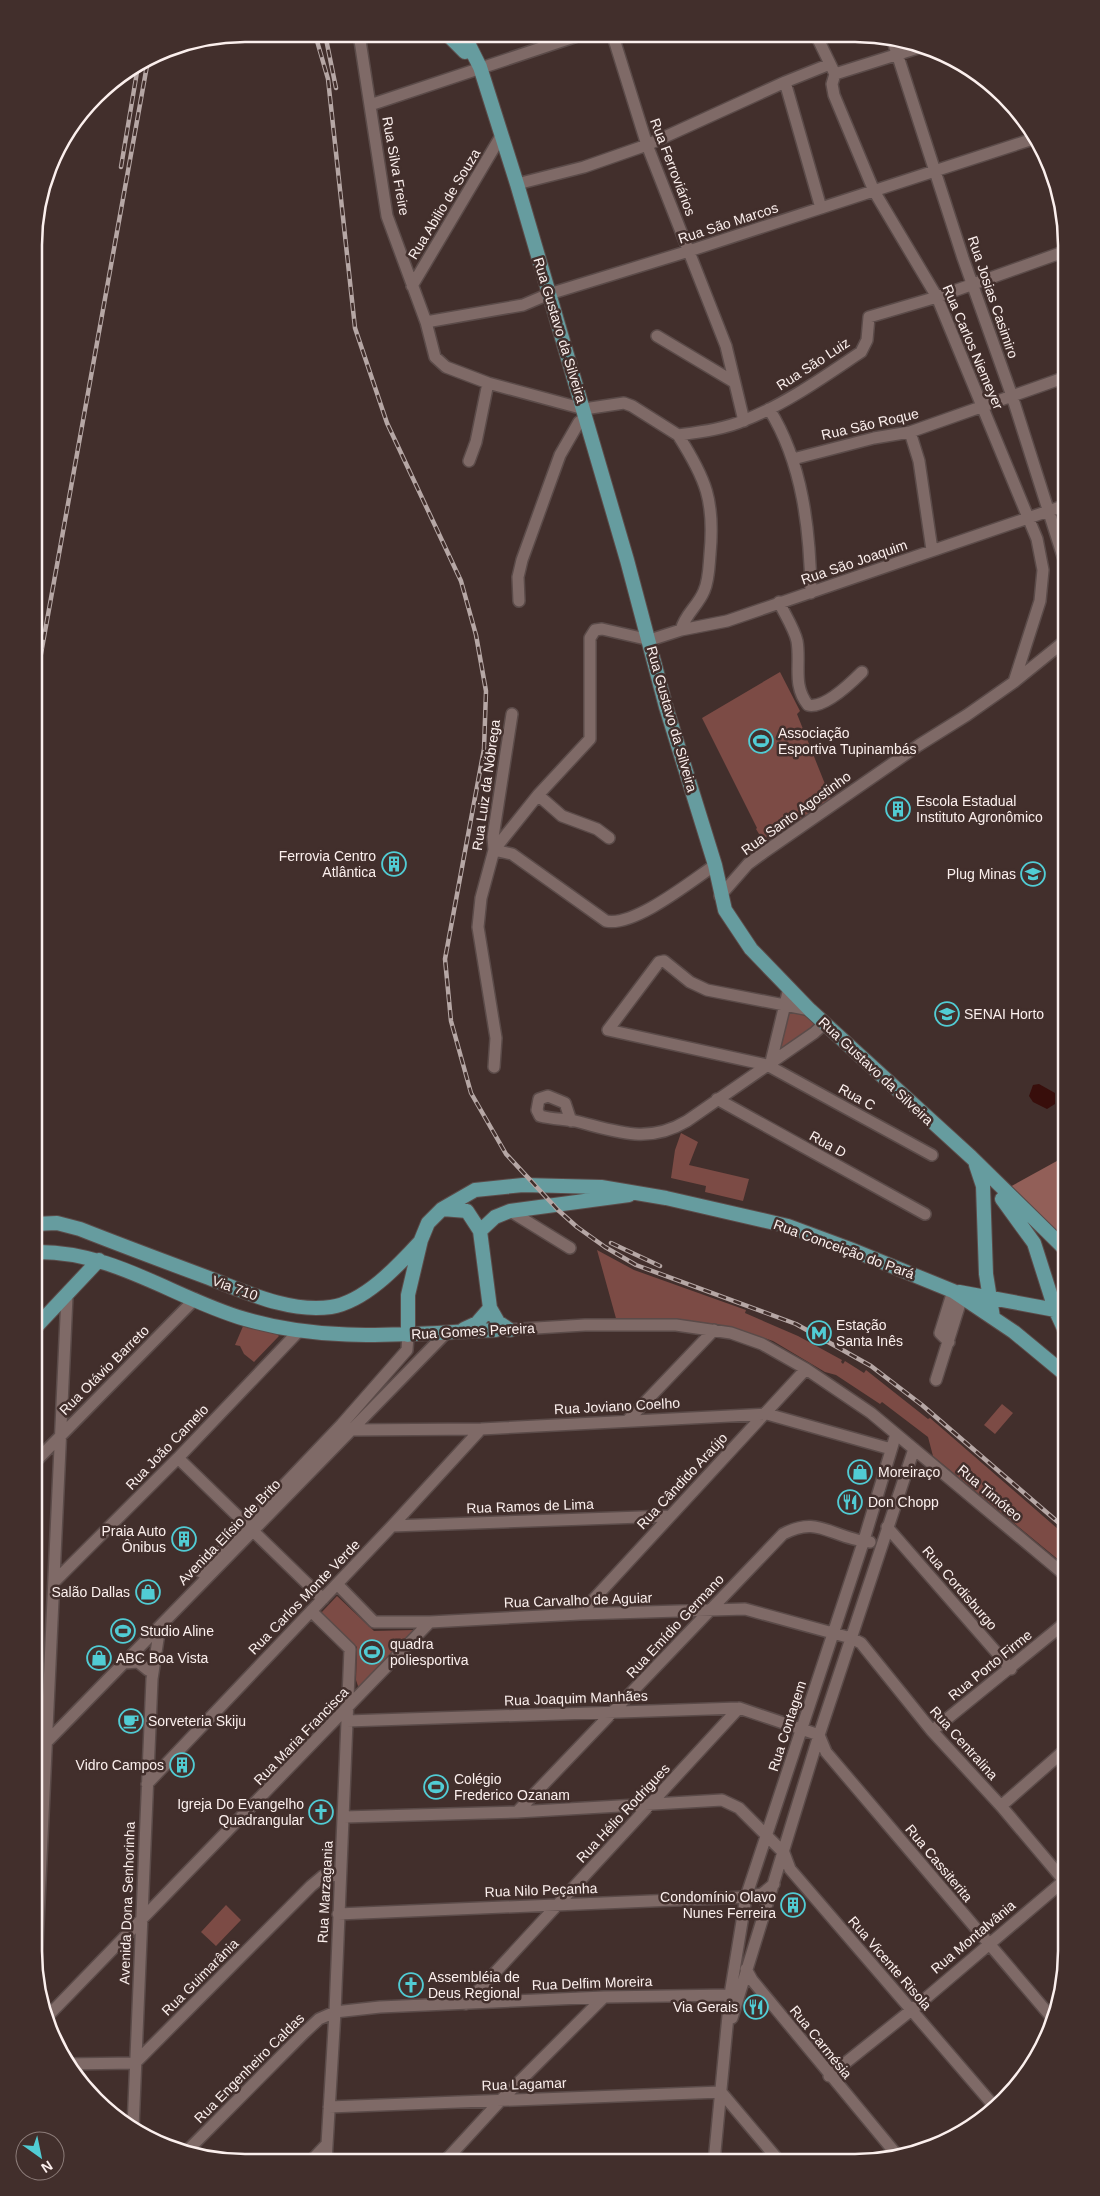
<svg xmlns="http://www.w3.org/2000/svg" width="1100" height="2196" viewBox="0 0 1100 2196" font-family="Helvetica,sans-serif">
	<rect width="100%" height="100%" fill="#422f2c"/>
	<path fill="#7c4b45" d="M780 672 800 711 797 714 831 799 764 842 756 829 757 828 702 718Z
		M790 1012 809 1016 816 1023 776 1055Z
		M681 1133 698 1142 689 1165 749 1179 743 1201 705 1192 706 1186 671 1178 675 1150Z
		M597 1250 634 1270 746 1310 745 1313 798 1336 842 1360 841 1362 843 1364 845 1361 864 1373 866 1370 928 1419 930 1418 1066 1536V1566L933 1456 928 1437 882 1402 880 1404 836 1375 825 1372 773 1341 737 1329 617 1322Z
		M244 1324 275 1332 279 1336 254 1362 244 1354 240 1346 235 1345Z
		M1002 1404 1013 1413 995 1434 984 1425Z
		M337 1596 374 1631 414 1630 359 1689 356 1680 357 1647 321 1613Z
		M226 1905 241 1920 216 1946 201 1932Z"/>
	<path fill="#925f58" d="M1066 1156V1242L1008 1188Z"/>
	<path fill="#380e0b" d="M1039 1084 1055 1093V1104L1047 1109 1033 1102 1029 1096 1033 1085Z"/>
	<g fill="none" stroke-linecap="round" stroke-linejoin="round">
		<g stroke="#5b4b49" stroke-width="14">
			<path id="minor" d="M359 34 387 216 426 322 435 357 446 367 488 383 584 409 624 403 632 406 678 435C700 432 725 429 745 420 786 404 825 376 861 352L867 340 869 317 937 297 1066 251
				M613 36 647 145 726 346 744 421
				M817 37 835 74 832 84 834 95 874 191 937 297 1037 539 1043 570 1040 601 1014 682
				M892 38 963 258 1012 396 1066 566
				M835 74 921 47
				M785 82 821 208
				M370 105 577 36
				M517 184 584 167 647 145 785 82 830 64
				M412 286 501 136
				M426 322 523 305 549 294 689 251 1036 138
				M657 336 734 382
				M769 409C803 463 810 531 811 593
				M910 432 919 461 932 550
				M678 435C706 479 715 501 710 554 709 566 709 580 704 591 698 606 685 614 681 630
				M793 459 874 438 910 432 1066 377
				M469 461 476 442 488 383
				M519 601 518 577 522 560 560 455 579 422 585 419
				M779 602C785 615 794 628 797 641 801 664 792 685 808 705 824 709 851 683 862 672
				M538 795 562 816 597 829 609 838
				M494 850 538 795 590 739V638L595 630 602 629 650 640 681 630 727 621 1066 505
				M494 850 512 854 606 921C634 927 690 882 715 865
				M720 896 748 864 763 853 919 745 967 715 1014 682 1066 640
				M810 1010 707 990 690 982 664 961 659 962 608 1030 767 1065 932 1155
				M771 1062 789 988
				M494 1067 496 1038 478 927 481 898 494 850 493 837 512 714
				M717 1099 925 1214
				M571 1121 565 1103 548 1096 539 1099 537 1110 540 1116C551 1119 563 1119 575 1121 616 1131 647 1145 687 1121L814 1033 825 1023
				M510 1211 570 1248
				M503 1330 585 1325H676L731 1333 762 1344 806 1369 871 1413 1066 1576
				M949 1342 940 1333 953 1291
				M936 1380 962 1297
				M628 1420 714 1330
				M347 1428 349 1430 481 1429 767 1414 891 1449
				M178 1458 323 1599
				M34 1463 195 1299
				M392 1526 669 1516
				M887 1527 1011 1669
				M201 1572 342 1424 407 1350 408 1335
				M55 1581 178 1458 298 1332
				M337 1584 374 1622H430L580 1614 745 1609 851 1638 861 1643 932 1731 1001 1806 1066 1883
				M311 1611 350 1649 335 2012 326 2161
				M580 1614 806 1369
				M125 1663 138 1662 148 1670
				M347 1721 739 1708 819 1735 826 1752 1053 2019
				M932 1731 1066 1622
				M34 1755 447 1332
				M147 1784 392 1526 481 1429
				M1001 1806 1066 1749
				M517 1812 783 1534C813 1518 824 1531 854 1539 859 1541 864 1540 870 1542
				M344 1817 517 1812 722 1800 739 1808 784 1853 790 1869 994 2106
				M338 1914 746 1897 762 1894 774 1884
				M36 1967 67 1296
				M746 1969 752 1980 897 2155
				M466 2004 739 1708
				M732 2018 819 1735 914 1449
				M45 2019 430 1622
				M67 2064 135 2063 311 1886 323 1876 340 1875
				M829 2076 919 2004 1066 1879
				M329 2107 721 2092 780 2162
				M133 2128 152 1679 160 1626
				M187 2151 305 2032 319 2019 335 2012 380 2007 604 1997 730 1995
				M311 2161 326 2145
				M445 2161 501 2100 604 1997
				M714 2162 730 1995 746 1897 864 1540 896 1434"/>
		</g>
		<g stroke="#5b4b49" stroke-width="16">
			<path id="major" d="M448 35 465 52
				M461 35 467 41 480 67 517 184 627 560 666 707 715 865 725 910 751 949 810 1010 971 1157 1066 1250
				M976 1165 983 1186 986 1274 993 1317
				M1002 1199 1034 1243 1055 1309 1066 1333
				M442 1209 467 1211 480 1231 490 1308 477 1323 464 1329
				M34 1224 57 1223 80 1229C123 1246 166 1262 209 1278 246 1292 289 1313 331 1307 364 1302 397 1267 419 1243
				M480 1231 495 1217 510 1211 629 1195
				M34 1252C113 1250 173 1298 245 1319 328 1344 412 1333 496 1330
				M959 1292 1061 1311
				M490 1308 498 1322 510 1330
				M34 1329 99 1260
				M408 1335V1295L421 1240 428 1223 442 1209 475 1190 523 1185 601 1187 666 1198 788 1226 850 1249 953 1291 1014 1332 1066 1375"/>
		</g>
		<use href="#minor" stroke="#7f6a67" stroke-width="11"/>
		<use href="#major" stroke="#669c9f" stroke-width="14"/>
		<g stroke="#b6a7a5" stroke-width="4.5">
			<path id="rail" d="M315 34 328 79 355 328 387 423 461 581 476 635 486 691 484 749 445 959 451 1021 471 1093 506 1154 558 1210 577 1227 605 1247 636 1265 796 1324 871 1366 922 1405 1066 1529
				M325 34 336 88
				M121 167 138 66
				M35 687 148 60
				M611 1243 660 1266"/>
		</g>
		<use href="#rail" stroke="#422f2c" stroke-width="2.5" stroke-dasharray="8" stroke-linecap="butt"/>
	</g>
	<defs>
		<g id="stadium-ring" transform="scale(1.25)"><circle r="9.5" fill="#422f2c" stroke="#51ccd4" stroke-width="1.5"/><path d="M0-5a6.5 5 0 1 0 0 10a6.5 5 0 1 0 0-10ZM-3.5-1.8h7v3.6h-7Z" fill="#51ccd4"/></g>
		<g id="building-ring" transform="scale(1.25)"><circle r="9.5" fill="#422f2c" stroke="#51ccd4" stroke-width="1.5"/><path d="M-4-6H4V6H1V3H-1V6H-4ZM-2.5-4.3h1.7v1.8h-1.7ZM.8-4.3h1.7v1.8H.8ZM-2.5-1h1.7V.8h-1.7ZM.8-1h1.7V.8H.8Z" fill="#51ccd4"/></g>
		<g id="university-ring" transform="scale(1.25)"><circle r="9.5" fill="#422f2c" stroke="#51ccd4" stroke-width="1.5"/><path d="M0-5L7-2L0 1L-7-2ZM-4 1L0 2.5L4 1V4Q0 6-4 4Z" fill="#51ccd4"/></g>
		<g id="metro-ring" transform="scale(1.25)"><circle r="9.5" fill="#422f2c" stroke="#51ccd4" stroke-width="1.5"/><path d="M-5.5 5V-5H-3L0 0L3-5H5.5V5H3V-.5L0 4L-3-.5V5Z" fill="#51ccd4"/></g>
		<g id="shop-ring" transform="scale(1.25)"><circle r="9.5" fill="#422f2c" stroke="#51ccd4" stroke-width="1.5"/><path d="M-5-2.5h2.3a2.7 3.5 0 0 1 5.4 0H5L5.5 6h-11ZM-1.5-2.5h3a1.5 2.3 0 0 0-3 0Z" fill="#51ccd4"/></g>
		<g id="restaurant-ring" transform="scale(1.25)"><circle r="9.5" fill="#422f2c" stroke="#51ccd4" stroke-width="1.5"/><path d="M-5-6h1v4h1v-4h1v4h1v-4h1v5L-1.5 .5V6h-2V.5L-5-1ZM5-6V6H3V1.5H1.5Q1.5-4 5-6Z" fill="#51ccd4"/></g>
		<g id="cafe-ring" transform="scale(1.25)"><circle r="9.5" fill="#422f2c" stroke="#51ccd4" stroke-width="1.5"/><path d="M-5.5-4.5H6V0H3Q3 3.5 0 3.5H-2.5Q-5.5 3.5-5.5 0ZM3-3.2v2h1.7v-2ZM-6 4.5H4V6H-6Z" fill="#51ccd4"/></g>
		<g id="church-ring" transform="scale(1.25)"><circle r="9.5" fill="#422f2c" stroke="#51ccd4" stroke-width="1.5"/><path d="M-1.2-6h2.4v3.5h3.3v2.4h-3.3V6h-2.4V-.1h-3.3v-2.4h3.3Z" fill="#51ccd4"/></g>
	</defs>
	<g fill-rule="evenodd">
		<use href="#stadium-ring" x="761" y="741"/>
		<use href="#building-ring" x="898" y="809"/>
		<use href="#building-ring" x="394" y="864"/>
		<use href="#university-ring" x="1033" y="874"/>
		<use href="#university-ring" x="947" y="1014"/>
		<use href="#metro-ring" x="819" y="1333"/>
		<use href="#shop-ring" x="860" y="1472"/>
		<use href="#restaurant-ring" x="850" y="1502"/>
		<use href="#building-ring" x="184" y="1539"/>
		<use href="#shop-ring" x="148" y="1592"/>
		<use href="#stadium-ring" x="123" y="1631"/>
		<use href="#stadium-ring" x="372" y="1652"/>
		<use href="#shop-ring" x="99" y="1658"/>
		<use href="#cafe-ring" x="131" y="1721"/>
		<use href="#building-ring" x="182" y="1765"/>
		<use href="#stadium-ring" x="436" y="1787"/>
		<use href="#church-ring" x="321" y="1812"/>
		<use href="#building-ring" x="793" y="1905"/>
		<use href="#church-ring" x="411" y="1985"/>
		<use href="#restaurant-ring" x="756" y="2007"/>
	</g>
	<g text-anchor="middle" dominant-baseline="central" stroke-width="5" stroke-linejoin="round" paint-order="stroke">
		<g font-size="14" fill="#fbefed" stroke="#422f2c">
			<text transform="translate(396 166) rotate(80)">Rua Silva Freire</text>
			<text transform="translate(673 167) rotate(69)">Rua Ferroviários</text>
			<text transform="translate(444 204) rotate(-59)">Rua Abilio de Souza</text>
			<text transform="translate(728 223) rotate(-18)">Rua São Marcos</text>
			<text transform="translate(993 297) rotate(71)">Rua Josias Casimiro</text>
			<text transform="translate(560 330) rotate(73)">Rua Gustavo da Silveira</text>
			<text transform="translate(973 347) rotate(67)">Rua Carlos Niemeyer</text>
			<text transform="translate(813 364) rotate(-33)">Rua São Luiz</text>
			<text transform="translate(870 424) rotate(-13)">Rua São Roque</text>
			<text transform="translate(854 562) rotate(-19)">Rua São Joaquim</text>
			<text transform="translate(672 719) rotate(74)">Rua Gustavo da Silveira</text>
			<text transform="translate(486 785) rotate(-82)">Rua Luiz da Nóbrega</text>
			<text transform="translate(796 813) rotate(-36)">Rua Santo Agostinho</text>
			<text transform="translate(876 1071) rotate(43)">Rua Gustavo da Silveira</text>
			<text transform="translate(857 1097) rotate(29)">Rua C</text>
			<text transform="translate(828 1144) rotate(29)">Rua D</text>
			<text transform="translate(844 1249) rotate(20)">Rua Conceição do Pará</text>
			<text transform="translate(235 1288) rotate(20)">Via 710</text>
			<text transform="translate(473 1331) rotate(-3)">Rua Gomes Pereira</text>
			<text transform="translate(104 1370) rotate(-45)">Rua Otávio Barreto</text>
			<text transform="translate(617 1406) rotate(-3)">Rua Joviano Coelho</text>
			<text transform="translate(167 1447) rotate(-46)">Rua João Camelo</text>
			<text transform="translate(682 1481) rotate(-47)">Rua Cândido Araújo</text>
			<text transform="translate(990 1493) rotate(40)">Rua Timóteo</text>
			<text transform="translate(530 1506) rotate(-2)">Rua Ramos de Lima</text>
			<text transform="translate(229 1532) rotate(-46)">Avenida Elísio de Brito</text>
			<text transform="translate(960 1588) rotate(49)">Rua Cordisburgo</text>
			<text transform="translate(304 1597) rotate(-46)">Rua Carlos Monte Verde</text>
			<text transform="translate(578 1600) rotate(-2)">Rua Carvalho de Aguiar</text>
			<text transform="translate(675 1626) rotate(-47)">Rua Emídio Germano</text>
			<text transform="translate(990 1665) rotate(-39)">Rua Porto Firme</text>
			<text transform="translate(576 1698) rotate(-2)">Rua Joaquim Manhães</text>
			<text transform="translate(787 1726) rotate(-72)">Rua Contagem</text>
			<text transform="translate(301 1736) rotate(-46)">Rua Maria Francisca</text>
			<text transform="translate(964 1743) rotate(48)">Rua Centralina</text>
			<text transform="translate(623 1813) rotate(-47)">Rua Hélio Rodrigues</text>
			<text transform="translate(939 1863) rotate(50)">Rua Cassiterita</text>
			<text transform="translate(541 1890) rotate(-2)">Rua Nilo Peçanha</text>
			<text transform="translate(325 1892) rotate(-87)">Rua Marzagania</text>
			<text transform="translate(127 1903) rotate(-88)">Avenida Dona Senhorinha</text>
			<text transform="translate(973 1937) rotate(-40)">Rua Montalvânia</text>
			<text transform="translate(890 1963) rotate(49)">Rua Vicente Risola</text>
			<text transform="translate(200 1977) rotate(-45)">Rua Guimarânia</text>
			<text transform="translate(592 1983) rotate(-2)">Rua Delfim Moreira</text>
			<text transform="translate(821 2042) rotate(51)">Rua Carmésia</text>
			<text transform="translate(249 2068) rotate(-45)">Rua Engenheiro Caldas</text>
			<text transform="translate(524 2084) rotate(-2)">Rua Lagamar</text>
		</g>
		<g font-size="14" fill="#fbefed" stroke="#422f2c" text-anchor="start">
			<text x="778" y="733">Associação<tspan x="778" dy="16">Esportiva Tupinambás</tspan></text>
			<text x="916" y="801">Escola Estadual<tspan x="916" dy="16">Instituto Agronômico</tspan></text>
			<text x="376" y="856" text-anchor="end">Ferrovia Centro<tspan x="376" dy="16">Atlântica</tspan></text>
			<text x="1016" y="874" text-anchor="end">Plug Minas</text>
			<text x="964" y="1014">SENAI Horto</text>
			<text x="836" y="1325">Estação<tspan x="836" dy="16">Santa Inês</tspan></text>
			<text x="878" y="1472">Moreiraço</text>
			<text x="868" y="1502">Don Chopp</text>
			<text x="166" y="1531" text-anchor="end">Praia Auto<tspan x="166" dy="16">Ônibus</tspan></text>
			<text x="130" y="1592" text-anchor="end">Salão Dallas</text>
			<text x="140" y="1631">Studio Aline</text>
			<text x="390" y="1644">quadra<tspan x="390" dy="16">poliesportiva</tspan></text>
			<text x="116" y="1658">ABC Boa Vista</text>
			<text x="148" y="1721">Sorveteria Skiju</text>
			<text x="164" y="1765" text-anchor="end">Vidro Campos</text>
			<text x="454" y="1779">Colégio<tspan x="454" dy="16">Frederico Ozanam</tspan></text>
			<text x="304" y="1804" text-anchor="end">Igreja Do Evangelho<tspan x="304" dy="16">Quadrangular</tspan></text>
			<text x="776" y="1897" text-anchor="end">Condomínio Olavo<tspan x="776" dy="16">Nunes Ferreira</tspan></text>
			<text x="428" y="1977">Assembléia de<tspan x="428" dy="16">Deus Regional</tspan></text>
			<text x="738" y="2007" text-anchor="end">Via Gerais</text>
		</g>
	</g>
	<path d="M0 0H1100V2196H0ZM245 42H855A203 203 0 0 1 1058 245V1951A203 203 0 0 1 855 2154H245A203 203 0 0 1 42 1951V245A203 203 0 0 1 245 42Z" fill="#422f2c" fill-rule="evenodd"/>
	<path fill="none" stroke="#fbefed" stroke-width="2.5" d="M245 42H855A203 203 0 0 1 1058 245V1951A203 203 0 0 1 855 2154H245A203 203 0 0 1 42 1951V245A203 203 0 0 1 245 42Z"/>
	<g transform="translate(40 2156) rotate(147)"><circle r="24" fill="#422f2c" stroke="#8c7c79"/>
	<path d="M0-4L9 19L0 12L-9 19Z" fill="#51ccd4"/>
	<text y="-8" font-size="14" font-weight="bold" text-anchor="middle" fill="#fbefed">N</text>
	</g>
</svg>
